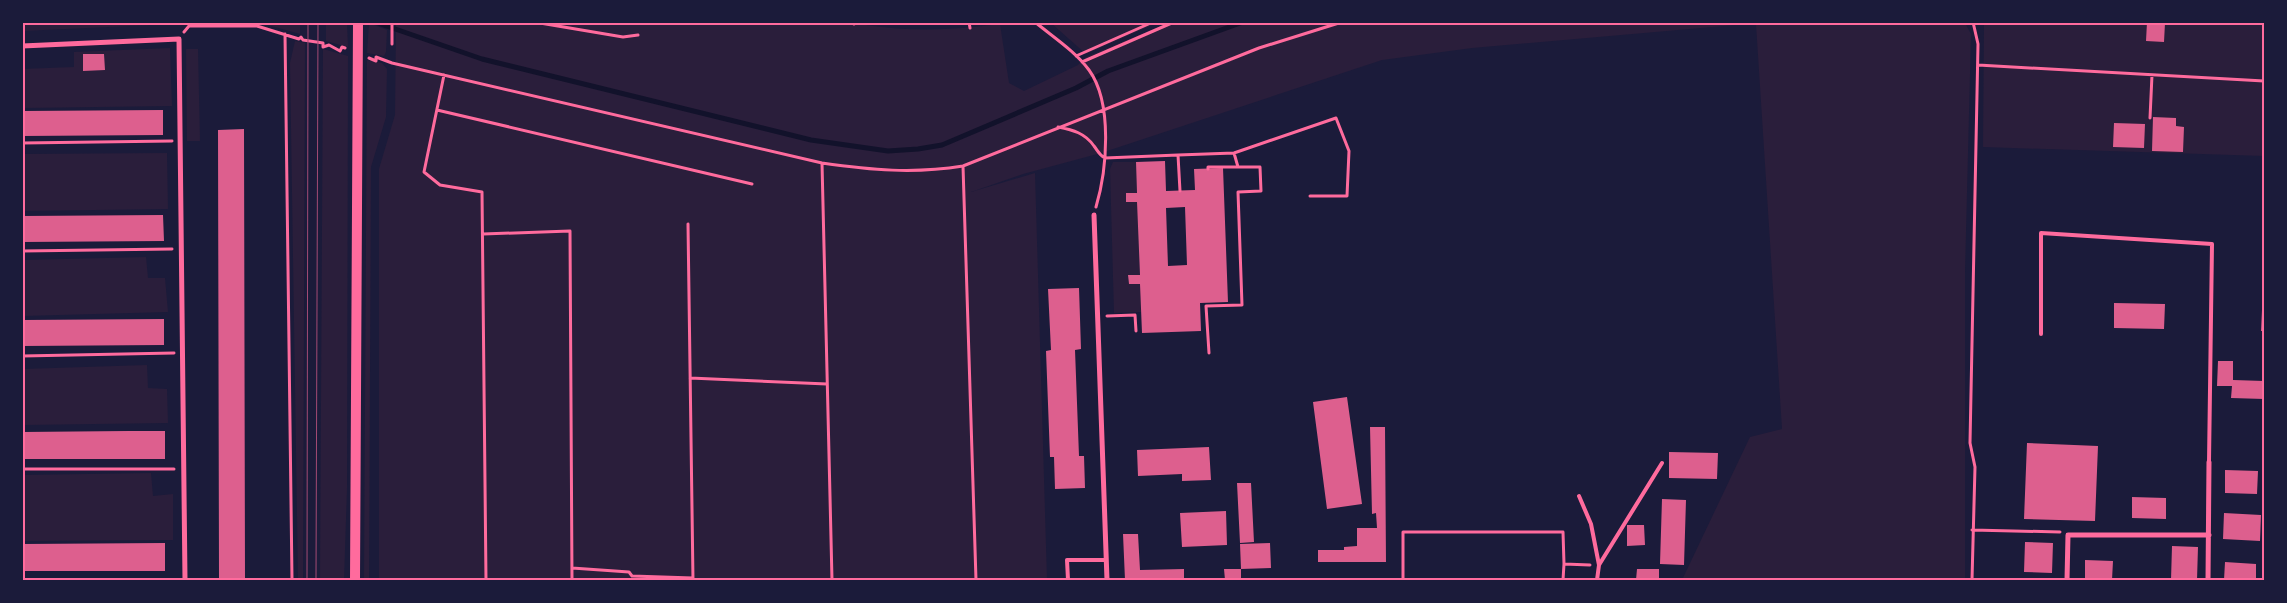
<svg xmlns="http://www.w3.org/2000/svg" width="2287" height="603" viewBox="0 0 2287 603" font-family="Rubik,sans-serif">
	<rect width="100%" height="100%" fill="#1b1b3a"/>
	<path fill="#2a1e3b" d="M23 22H194V23L23 31Z
		M848 22C898 32 949 31 1000 24L1009 83 1024 91 1078 65 1086 57 1168 23H1758L1472 48 1382 60 1101 153 1023 174 971 192 1035 173 1047 580H379V169L395 115 396 23Z
		M266 23H300V34L268 25Z
		M326 23H347L348 47 326 41Z
		M369 23 387 30 386 52 384 56 367 53Z
		M1051 23H1157L1086 54Z
		M1774 23H1965L1971 34 1965 272V580H1682L1750 437 1782 429 1756 24Z
		M1984 23H2264V156L1983 147Z
		M295 41 305 43 303 580H298L290 63Z
		M170 48 172 106 23 108 22 69 74 67V52Z
		M186 49H198L200 141H187Z
		M323 49 348 56 347 489 344 580H320Z
		M367 60 382 63 387 69 386 117 371 167 369 580H364Z
		M167 153 168 209 23 211V154Z
		M1113 162H1136L1137 193H1126V202H1137L1140 275 1128 276 1129 284H1140L1141 312 1114 313 1110 169Z
		M146 257 148 278H165L168 312 23 316V260Z
		M147 365 148 388 167 389 168 423 23 425V369Z
		M151 473 153 496 173 494V540L23 541V475Z"/>
	<g fill="none" stroke-linecap="round" stroke-linejoin="round">
		<path stroke="#12122b" stroke-width="5" d="M375 22 482 59 811 140 888 151 918 149 942 145 1076 88 1108 71 1243 22"/>
	</g>
	<path fill="#dd5f8e" fill-rule="evenodd" d="M2147 22 2165 23 2164 42 2146 41Z
		M83 54H104L105 70 83 71Z
		M163 110V135L22 136V111Z
		M2153 117 2176 118V126L2184 127 2183 152 2152 151Z
		M2114 123 2145 124 2144 148 2113 147Z
		M244 129 245 580H219L218 130Z
		M1165 161 1166 191 1195 190 1194 169 1223 168 1228 302 1200 303 1201 331 1142 333 1140 284H1129L1128 275H1140L1137 202H1126V193H1137L1136 162ZM1185 207 1187 265 1168 266 1166 208Z
		M163 215 164 241 22 242V216Z
		M1079 288 1081 349 1075 350 1079 456H1084L1085 488 1055 489 1054 457H1050L1046 351 1051 350 1048 289Z
		M2114 303 2165 304 2164 329 2114 328Z
		M2262 310H2264V331H2261Z
		M164 319V345L22 346V320Z
		M2218 361H2233V380L2264 381V399L2231 398 2232 386H2217Z
		M1347 397 1362 504 1327 509 1313 402Z
		M1370 427H1385L1386 562H1318V550H1344V547L1357 546V528H1377L1376 513 1372 514Z
		M128 431H165V459H22V432Z
		M2027 443 2098 446 2095 521 2024 519Z
		M1209 447 1211 480 1182 481V474L1138 476 1137 450Z
		M1669 452 1718 453 1717 479 1669 478Z
		M2225 470 2258 471 2257 494 2225 493Z
		M1237 483H1251L1254 542 1240 543Z
		M2132 497 2166 498V519L2132 518Z
		M1662 499 1686 500 1684 565 1660 564Z
		M1226 511 1227 545 1182 547 1180 513Z
		M2224 513 2261 515 2260 541 2223 539Z
		M1627 525H1644L1645 545 1627 546Z
		M1123 534H1138L1140 570 1184 569V580H1125Z
		M2025 542 2053 543 2052 573 2024 572Z
		M165 543V571H22V544Z
		M1270 543 1271 568 1241 569 1240 544Z
		M2172 546 2198 547 2197 580H2171Z
		M2085 560 2113 561 2112 580H2085Z
		M2225 562 2256 564V580H2224Z
		M1224 569H1241V580H1225Z
		M1637 569H1659V580H1636Z"/>
	<g fill="none" stroke-linecap="round" stroke-linejoin="round">
		<path stroke="#ff6b9d" stroke-width="3" d="M534 22 623 37 638 35
			M969 22 970 28
			M1035 22C1053 37 1075 51 1089 70 1113 103 1107 170 1096 207
			M854 24V22
			M184 32 189 26H257L299 39 301 37 303 40 323 43V47L329 45 340 51 342 47 345 48
			M285 34 292 580
			M392 44V22
			M1076 56 1153 22
			M369 58 376 61V57L392 63 822 163C871 170 913 174 963 166L1259 48 1342 22
			M1082 62 1174 22
			M1978 65 2264 81
			M444 75 424 172 440 185 482 192 486 580
			M437 110 752 184
			M2150 118 2152 75
			M1058 127C1073 130 1085 133 1094 146 1098 151 1099 155 1105 158L1178 155 1180 191
			M22 143 172 141
			M1178 155 1234 153 1336 118 1349 151 1347 196H1310
			M822 163 832 580
			M963 166 976 580
			M1208 169V167H1238
			M688 224 693 580
			M483 234 570 231 572 580
			M22 251 172 249
			M1107 316 1135 315 1136 331
			M1209 353 1206 306 1242 305 1238 192 1261 191 1260 167H1238L1234 153
			M22 356 174 353
			M690 378 827 384
			M22 469H174
			M1972 530 2060 532
			M572 568 629 572 632 576 693 578
			M1403 580V532H1563L1564 564 1590 565
			M1563 580 1564 564
			M1972 580 1975 467 1970 443 1978 44 1973 22"/>
		<path stroke="#ff6b9d" stroke-width="4" d="M889 22H943
			M2041 334V233L2212 244 2209 462
			M1579 496 1591 524 1599 565
			M1068 580 1067 560H1106
			M1597 580 1599 565 1662 463"/>
		<path stroke="#ff6b9d" stroke-width="5" d="M22 46 179 39 185 580
			M1094 215 1107 580
			M2067 580 2068 535H2209
			M2208 580 2209 462"/>
		<path stroke="#ff6b9d" stroke-width="10" d="M355 580 358 22"/>
		<path stroke="#a44b75" stroke-width="1" d="M307 580 308 22
			M316 580 318 22"/>
	</g>
	<rect width="2287" height="603" fill="none" stroke="#1b1b3a" stroke-width="48"/>
	<rect x="24" y="24" width="2239" height="555" fill="none" stroke="#ff6b9d" stroke-width="2"/>
</svg>
